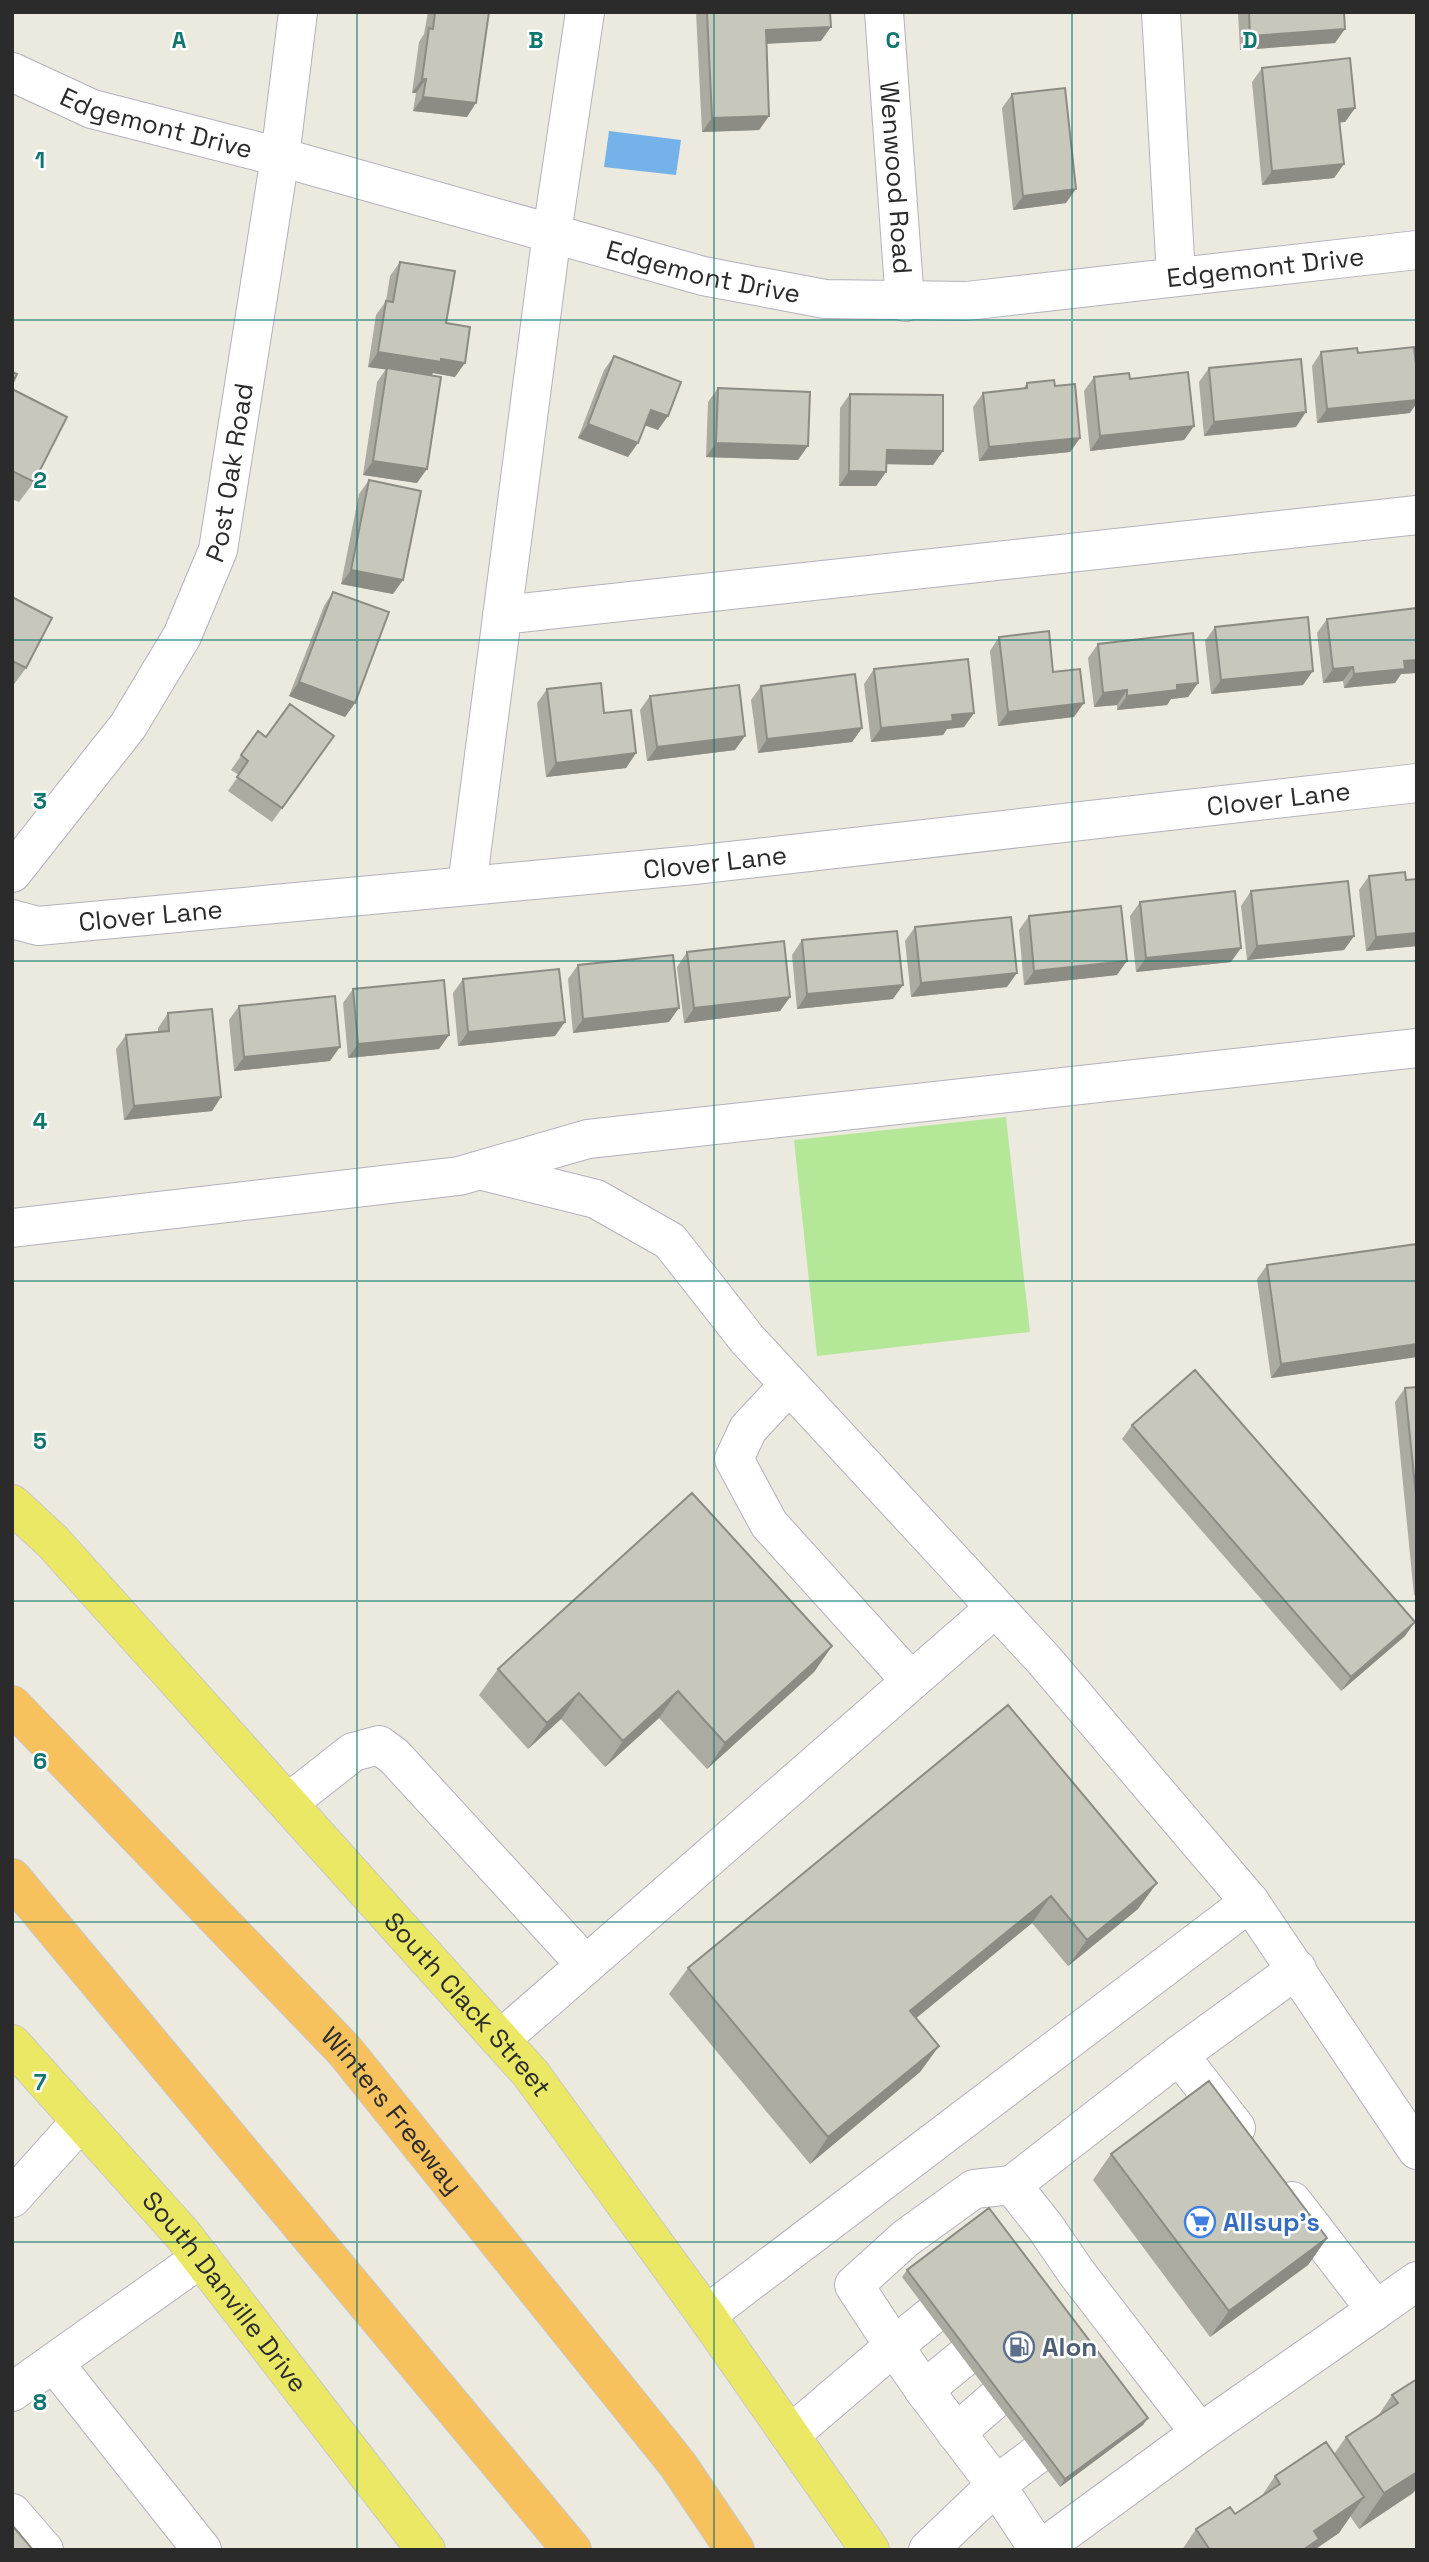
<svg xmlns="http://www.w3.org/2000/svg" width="1429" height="2562" viewBox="0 0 1429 2562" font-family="'Space Grotesk',sans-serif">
	<rect width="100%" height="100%" fill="#ece9de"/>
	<path fill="#b5e799" d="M1006 1117 1030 1332 817 1356 794 1140Z"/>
	<path fill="#76b2ea" d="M609 131 681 140 676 175 604 167Z"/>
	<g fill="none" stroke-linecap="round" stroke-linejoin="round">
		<g stroke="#b2b1be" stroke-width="40">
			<g id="minor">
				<path id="s1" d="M884 12 905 302"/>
				<path d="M1161 12 1176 276"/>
				<path id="s2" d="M12 72 92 109 280 157 703 276 825 299 967 301 1417 250"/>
				<path d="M502 615 1417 515"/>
				<path id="s3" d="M12 873 128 726 182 636 218 550 280 157 298 12"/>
				<path d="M467 886 552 233 585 12"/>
				<path id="s4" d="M12 919 38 926 694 865 1417 783"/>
				<path d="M483 1171 596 1199 670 1241 747 1339 1044 1660 1250 1902 1417 2150"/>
				<path d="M12 1228 459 1176 588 1139 1417 1048"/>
				<path d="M789 1385 748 1429 734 1459 769 1524 911 1681"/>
				<path d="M288 1803 353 1752 379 1745 394 1756 586 1965"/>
				<path d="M501 2039 995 1608"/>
				<path d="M1179 2055 1012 2185 1046 2228 1076 2272 1200 2433"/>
				<path d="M1236 2128 1179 2055 1297 1969"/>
				<path d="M12 2198 81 2121"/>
				<path d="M1376 2310 1417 2281"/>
				<path d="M706 2315 1250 1902"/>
				<path d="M931 2316 894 2346 854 2285 906 2238 974 2189 1012 2185"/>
				<path d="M54 2363 202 2550"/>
				<path d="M924 2390 963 2358"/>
				<path d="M12 2392 201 2258"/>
				<path d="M956 2433 994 2400"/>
				<path d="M790 2435 894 2346 924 2390 996 2485 928 2550"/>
				<path d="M1036 2455 996 2485 1039 2550"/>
				<path d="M12 2513 44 2550"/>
				<path d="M1040 2550 1200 2433 1376 2310 1292 2201"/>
			</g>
		</g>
		<g stroke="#c8c8c8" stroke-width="40">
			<g id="major">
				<path id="s5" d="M12 1504 53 1542 531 2074 706 2315 870 2550"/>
				<path id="s6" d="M12 2044 183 2235 426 2550"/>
			</g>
		</g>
		<g stroke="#c8c8c8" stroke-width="40">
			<g id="highway">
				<path id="s7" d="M12 1705 345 2051 678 2465 735 2550"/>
				<path d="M12 1878 572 2550"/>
			</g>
		</g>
		<use href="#minor" stroke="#fff" stroke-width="38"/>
		<use href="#major" stroke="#ebe865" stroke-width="38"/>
		<use href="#highway" stroke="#f7c15e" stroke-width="38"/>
	</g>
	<path fill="#acaba2" d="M428 12H489L467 117 413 111 416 93H412L419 42 424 34Z
		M696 12H830L821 41 766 44 769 116 759 130 702 132Z
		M1238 12H1344L1335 43 1240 50Z
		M1262 68 1355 108 1345 122H1340L1344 164 1334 178 1262 185 1252 82Z
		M1012 94 1066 203 1013 210 1002 108Z
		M400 262 446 323 455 377 433 373 432 375 417 483 363 475 377 382 386 369 368 367 376 315 386 301 390 276Z
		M1321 352 1358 353 1410 413 1317 423 1312 366Z
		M614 356 658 430 645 425 628 457 578 438 604 370Z
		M1209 368 1296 427 1204 436 1199 382Z
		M1094 377 1130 379 1194 426 1184 440 1090 451 1084 391Z
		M1027 383 1055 386 1080 438 1070 452 979 461 973 407 983 393 1023 389Z
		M718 388 798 460 706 457 708 402Z
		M12 389 34 482 19 502 12 499Z
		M850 394 943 451 933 465 886 464V472L876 486H839L840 408Z
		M369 480 393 594 341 584 359 494Z
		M333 592 355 703 345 717 289 696 324 606Z
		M12 597 26 668 12 687Z
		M1417 608 1416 673 1401 674 1395 683 1344 688 1343 681 1323 683 1317 633 1327 619Z
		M1215 627 1303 685 1211 694 1205 641Z
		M999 637 1053 672 1074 717 998 726 990 651Z
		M1098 644 1198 683 1188 697 1171 699 1167 705 1117 710V705L1094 707 1088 658Z
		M874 669 974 713 964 727 947 729 943 735 871 742 864 684Z
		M761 686 862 728 852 742 758 753 751 700Z
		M547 689 604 713 636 753 626 768 546 777 537 703Z
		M650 696 735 750 647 761 640 710Z
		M258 731 266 737 334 736 272 822 228 791 239 775 231 770Z
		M1369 876 1406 880 1417 879V946L1366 951 1359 890Z
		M1251 891 1354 936 1344 950 1247 960 1241 906Z
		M1140 902 1231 962 1136 972 1130 916Z
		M1029 916 1117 975 1024 985 1019 930Z
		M915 927 1007 987 911 997 905 941Z
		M802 940 893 999 797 1009 792 955Z
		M687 952 790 997 780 1011 684 1023 677 967Z
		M578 965 669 1022 573 1033 568 979Z
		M463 979 555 1036 458 1046 453 993Z
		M353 989 449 1035 439 1049 348 1058 343 1003Z
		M239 1006 330 1061 234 1071 229 1020Z
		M168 1013 221 1097 212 1111 124 1120 116 1049 126 1035 158 1032V1028Z
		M1417 1244V1357L1271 1378 1257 1279 1267 1265Z
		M1417 1387V1595H1414L1395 1402 1405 1388Z
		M1132 1425 1405 1636 1341 1691 1122 1439Z
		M832 1646 814 1672 707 1769 659 1718 605 1767 561 1719 528 1749 479 1695 498 1669Z
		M1008 1705 1138 1909 1068 1966 1032 1923 916 2018 939 2046 920 2072 810 2164 669 1994 688 1968Z
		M1111 2154 1327 2238 1308 2265 1210 2337 1093 2180Z
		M907 2270 1143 2425 1060 2487 902 2277Z
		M1417 2379 1413 2493 1359 2529 1350 2516 1339 2533 1314 2550H1182L1196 2529 1235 2514 1261 2497 1275 2476 1334 2454 1346 2437 1378 2416 1392 2395Z"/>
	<path fill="#8c8b84" d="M831 27 821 41 756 44 766 30Z
		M1345 29 1335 43 1240 50 1250 36Z
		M422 79H426L416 93H412Z
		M423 97 476 103 467 117 413 111Z
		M1355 108 1345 122 1328 124 1338 110Z
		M769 116 759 130 702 132 712 118Z
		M1344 164 1334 178 1262 185 1272 171Z
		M1076 189 1066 203 1013 210 1023 196Z
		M378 352 441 359 465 363 455 377 433 373 431 376 368 367Z
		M1417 400V403L1410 413 1317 423 1327 409Z
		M651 410 668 416 658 430 641 424Z
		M1306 412 1296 427 1204 436 1214 422Z
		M588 424 638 443 628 457 578 438Z
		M1194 426 1184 440 1090 451 1100 436Z
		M1080 438 1070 452 979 461 989 447Z
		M716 443 808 446 798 460 706 457Z
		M887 450 943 451 933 465 877 464Z
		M373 461 427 469 417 483 363 475Z
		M849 471 886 472 876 486H839Z
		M351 570 403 580 393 594 341 584Z
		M1417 660 1416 673 1401 674 1395 683 1344 688 1354 674 1404 661Z
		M1353 667 1343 681 1323 683 1333 669Z
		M1313 671 1303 685 1211 694 1221 680Z
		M299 682 355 703 345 717 289 696Z
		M1198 683 1188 697 1171 699 1167 705 1117 710 1127 696 1177 685Z
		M1127 690 1117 705 1094 707 1103 693Z
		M1084 703 1074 717 998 726 1008 712Z
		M974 713 964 727 947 729 943 735 871 742 881 728 952 715Z
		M862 728 852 742 758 753 767 739Z
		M745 736 735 750 647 761 657 747Z
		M636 753 626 768 546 777 556 763Z
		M1417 933V946L1366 951 1376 937Z
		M1354 936 1344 950 1247 960 1257 946Z
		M1241 948 1231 962 1136 972 1146 958Z
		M1127 961 1117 975 1024 985 1034 971Z
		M1017 973 1007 987 911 997 921 983Z
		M903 985 893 999 797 1009 807 994Z
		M790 997 780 1011 684 1023 694 1008Z
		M679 1008 669 1022 573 1033 583 1019Z
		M565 1022 555 1036 458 1046 468 1032Z
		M449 1035 439 1049 348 1058 358 1044Z
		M340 1047 330 1061 234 1071 244 1057Z
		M221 1097 212 1111 124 1120 134 1106Z
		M1417 1344V1357L1271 1378 1281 1364Z
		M1415 1622 1405 1636 1341 1691 1351 1677Z
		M832 1646 814 1672 707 1769 725 1743Z
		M678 1691 659 1718 605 1767 623 1741Z
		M579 1693 561 1719 528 1749 547 1723Z
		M1157 1883 1138 1909 1068 1966 1087 1940Z
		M1051 1896 1032 1923 892 2038 910 2011Z
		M939 2046 920 2072 810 2164 828 2137Z
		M1327 2238 1308 2265 1210 2337 1229 2311Z
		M1148 2418 1143 2425 1060 2487 1065 2479Z
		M1417 2469V2488L1413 2493 1359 2529 1384 2493Z
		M1364 2497 1339 2533 1314 2550H1301L1314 2531Z"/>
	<path fill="#c8c7bc" stroke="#8c8b84" stroke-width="2" d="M435 12H489L476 103 423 97 426 79H422L429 28 433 29Z
		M707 12H830L831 27 766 30 769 116 712 118Z
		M1249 12H1344L1345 29 1250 36Z
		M1350 58 1355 108 1338 110 1344 164 1272 171 1262 68Z
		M1065 88 1076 189 1023 196 1012 94Z
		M400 262 455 271 446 323 470 327 465 363 441 359V362L378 352 386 301 393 302Z
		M1414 347 1417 373V400L1327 409 1321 352 1357 348 1358 353Z
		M614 356 681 382 668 416 651 410 638 443 588 424Z
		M1301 359 1306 412 1214 422 1209 368Z
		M387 368 441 377 427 469 373 461Z
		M12 372 17 374 12 384Z
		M1188 372 1194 426 1100 436 1094 377 1129 373 1130 379Z
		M1054 380 1055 386 1075 384 1080 438 989 447 983 393 1027 388V383Z
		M718 388 810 392 808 446 716 443Z
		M12 389 67 417 34 482 12 471Z
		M850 394 943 395V451L887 450 886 472 849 471Z
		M369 480 421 491 403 580 351 570Z
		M333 592 389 612 355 703 299 682Z
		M12 597 52 618 26 668 12 661Z
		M1417 608V660L1404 661 1405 669 1354 674 1353 667 1333 669 1327 619Z
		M1308 617 1313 671 1221 680 1215 627Z
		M1049 631 1053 672 1080 669 1084 703 1008 712 999 637Z
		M1193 633 1198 683 1177 685V690L1127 696V690L1103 693 1098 644Z
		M968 659 974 713 952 715 953 721 881 728 874 669Z
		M855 674 862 728 767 739 761 686Z
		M601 683 604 713 631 710 636 753 556 763 547 689Z
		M739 685 745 736 657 747 650 696Z
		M290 704 334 736 282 808 237 777 248 761 241 755 258 731 266 737Z
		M1405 872 1406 880 1417 879V933L1376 937 1369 876Z
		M1348 881 1354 936 1257 946 1251 891Z
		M1235 891 1241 948 1146 958 1140 902Z
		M1121 906 1127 961 1034 971 1029 916Z
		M1011 917 1017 973 921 983 915 927Z
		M897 931 903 985 807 994 802 940Z
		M784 941 790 997 694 1008 687 952Z
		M673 955 679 1008 583 1019 578 965Z
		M559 969 565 1022 468 1032 463 979Z
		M444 980 449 1035 358 1044 353 989Z
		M335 996 340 1047 244 1057 239 1006Z
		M212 1009 221 1097 134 1106 126 1035 169 1031 168 1013Z
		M1417 1244V1344L1281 1364 1267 1265Z
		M1195 1370 1415 1622 1351 1677 1132 1425Z
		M1417 1387V1505L1405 1388Z
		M692 1493 832 1646 725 1743 678 1691 623 1741 579 1693 547 1723 498 1669Z
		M1008 1705 1157 1883 1087 1940 1051 1896 910 2011 939 2046 828 2137 688 1968Z
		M1209 2081 1327 2238 1229 2311 1111 2154Z
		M989 2208 1148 2418 1065 2479 907 2270Z
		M1417 2379V2472L1384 2493 1346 2437 1398 2403 1392 2395Z
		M1326 2442 1364 2497 1314 2531 1319 2539 1303 2550H1210L1196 2529 1230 2507 1235 2514 1280 2484 1275 2476Z
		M12 2525 33 2550H12Z"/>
	<path fill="none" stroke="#0f766e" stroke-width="2" stroke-opacity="0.55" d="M357 12V2550M714 12V2550M1072 12V2550M12 320H1417M12 640H1417M12 961H1417M12 1281H1417M12 1601H1417M12 1922H1417M12 2242H1417"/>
	<defs>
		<g id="supermarket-ring" transform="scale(1.575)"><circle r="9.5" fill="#fff" stroke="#3f7fe0" stroke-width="1.5"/><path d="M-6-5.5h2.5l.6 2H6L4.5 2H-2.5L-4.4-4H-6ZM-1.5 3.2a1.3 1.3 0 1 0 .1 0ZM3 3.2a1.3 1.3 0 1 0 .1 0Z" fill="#3f7fe0"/></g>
		<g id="fuel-ring" transform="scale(1.575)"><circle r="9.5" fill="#fff" stroke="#5c6f8a" stroke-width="1.5"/><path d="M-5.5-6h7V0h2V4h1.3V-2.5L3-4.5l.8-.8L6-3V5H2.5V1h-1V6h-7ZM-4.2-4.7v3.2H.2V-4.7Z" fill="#5c6f8a"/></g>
	</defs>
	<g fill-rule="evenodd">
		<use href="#supermarket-ring" x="1200" y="2222"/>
		<use href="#fuel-ring" x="1019" y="2347"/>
	</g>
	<g text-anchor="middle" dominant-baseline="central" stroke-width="5" stroke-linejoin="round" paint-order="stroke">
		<g font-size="26" fill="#2b2b2b" stroke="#fff">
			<text stroke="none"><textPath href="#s2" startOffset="154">Edgemont Drive</textPath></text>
			<text stroke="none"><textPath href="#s1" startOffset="166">Wenwood Road</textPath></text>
			<text stroke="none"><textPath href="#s2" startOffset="1288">Edgemont Drive</textPath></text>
			<text stroke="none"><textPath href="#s2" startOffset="721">Edgemont Drive</textPath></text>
			<text stroke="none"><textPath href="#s3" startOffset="464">Post Oak Road</textPath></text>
			<text stroke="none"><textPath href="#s4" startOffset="1274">Clover Lane</textPath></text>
			<text stroke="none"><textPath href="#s4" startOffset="707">Clover Lane</textPath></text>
			<text stroke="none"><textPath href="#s4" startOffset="140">Clover Lane</textPath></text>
			<text stroke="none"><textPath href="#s5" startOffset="677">South Clack Street</textPath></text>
			<text stroke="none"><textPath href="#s7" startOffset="556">Winters Freeway</textPath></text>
			<text stroke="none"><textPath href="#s6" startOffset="327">South Danville Drive</textPath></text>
		</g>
		<g font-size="26" font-weight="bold" fill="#366cbe" stroke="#fff" text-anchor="start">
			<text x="1223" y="2222">Allsup's</text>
		</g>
		<g font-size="26" font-weight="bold" fill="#4e5e75" stroke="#fff" text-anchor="start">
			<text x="1042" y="2347">Alon</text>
		</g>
	</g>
	<g font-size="23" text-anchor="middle" font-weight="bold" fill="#0f766e" stroke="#fff" stroke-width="5" stroke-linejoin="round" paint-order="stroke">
		<text x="179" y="48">A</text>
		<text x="536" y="48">B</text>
		<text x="893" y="48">C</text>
		<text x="1250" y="48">D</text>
		<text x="40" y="168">1</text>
		<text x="40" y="488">2</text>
		<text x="40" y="809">3</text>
		<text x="40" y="1129">4</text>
		<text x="40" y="1449">5</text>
		<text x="40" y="1769">6</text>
		<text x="40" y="2090">7</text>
		<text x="40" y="2410">8</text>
	</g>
	<rect width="1429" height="2562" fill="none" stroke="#2b2b2b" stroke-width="28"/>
</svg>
